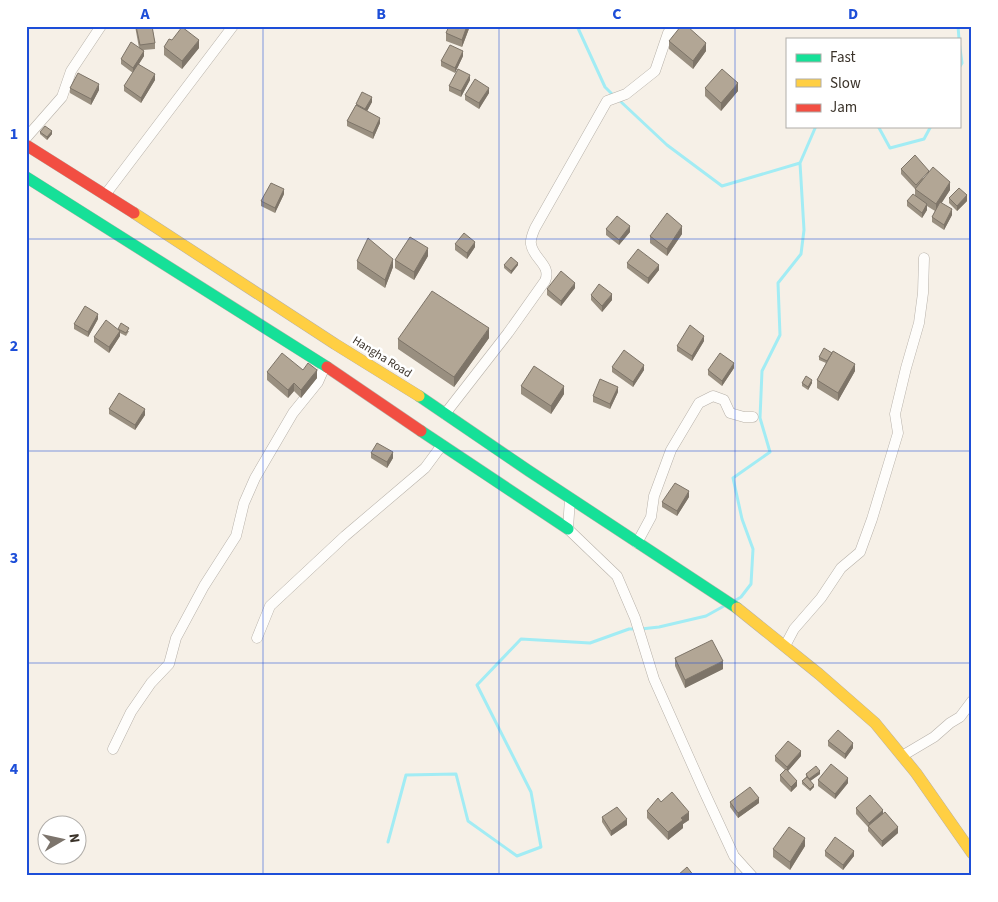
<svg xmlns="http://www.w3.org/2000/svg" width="998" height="902" viewBox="0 0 998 902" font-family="'Source Sans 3',sans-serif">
	<rect width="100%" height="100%" fill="#f6f0e7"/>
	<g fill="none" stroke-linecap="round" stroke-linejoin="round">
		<path stroke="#a2ecf4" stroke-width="3" d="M577 26 605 87 614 96
			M958 26 959 39
			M959 41 962 63 959 68
			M619 100 667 145 722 186 800 163
			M878 126 890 148 924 139 931 126
			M736 600 741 597 751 584 753 549 742 519 733 478 770 452 760 418 762 371 780 335 778 283 801 254 804 230 800 163 816 126
			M641 629 659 627 706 616 724 606
			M388 842 406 775 456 774 468 821 517 856 541 847 531 792 477 685 521 639 590 643 629 629H635"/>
		<g stroke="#b7b1a9" stroke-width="11">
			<path id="street" d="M26 138 62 97 71 71 101 26
				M105 195 233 26
				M445 414 508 333 545 281C552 265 533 259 531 244 530 239 533 233 535 228L607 101 626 94 655 71 668 33 679 26
				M570 498 568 529 617 576 635 618 654 679 703 789 734 856 752 876
				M637 543 651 517 654 496 671 450 699 403 713 396 724 400 730 413 744 417H753
				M257 638 270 606 345 536 425 468 442 445
				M785 646 794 629 821 598 841 568 860 552 872 519 898 433 895 414 906 368 919 323 923 293 924 258
				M113 749 131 712 151 683 169 664 176 638 204 586 236 536 244 503 255 478 293 413 318 382 325 366
				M902 756 934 737 950 723 960 717 972 701"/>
		</g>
		<g stroke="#b7b1a9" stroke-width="12">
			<path id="fast" d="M26 177 327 367
				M419 396 529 471 737 608
				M421 431 568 529"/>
		</g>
		<g stroke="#b7b1a9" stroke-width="12">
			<path id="slow" d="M134 213 335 344 419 396
				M737 608 819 674 875 723 916 773 972 853"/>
		</g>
		<g stroke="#b7b1a9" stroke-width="12">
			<path id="jam" d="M26 145 134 213
				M327 367 421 431"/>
		</g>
		<use href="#street" stroke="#fefdfb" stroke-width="10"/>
		<use href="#fast" stroke="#16e098" stroke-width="11"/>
		<use href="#slow" stroke="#ffcf43" stroke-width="11"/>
		<use href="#jam" stroke="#f24e42" stroke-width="11"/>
	</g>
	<path fill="#998f80" d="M135 26H152L155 43V49L143 50 144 56 139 64 155 80 141 103 124 91V86L133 73 121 64V59L139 48Z
		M449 26H470L462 47 446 41V33Z
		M669 41 706 51 693 69 669 49Z
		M164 47 199 48 182 69 164 55Z
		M463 56 455 73 441 66V61Z
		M470 80 461 97 449 91V86Z
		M70 88 99 90 91 105 70 93Z
		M705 88 738 91 721 111 705 96Z
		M489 93 479 109 465 100V95Z
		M372 102 367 111 380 123 373 139 347 126V121L356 105V104Z
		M40 132 52 134 47 140 40 134Z
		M901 169 950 190 941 203 952 215 944 230 932 222V217L935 211 927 206V210L922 218 907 206V201L915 195V189L901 174Z
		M284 194 275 213 261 206V201Z
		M949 198 967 201 957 211 949 203Z
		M606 229 630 232 619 245 606 235Z
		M682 234 667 256 650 243V236Z
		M455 244 475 247 467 259 455 250Z
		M428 256 414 280 395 268V260Z
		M357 261 393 267 385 288 357 269Z
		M627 263 659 270 648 284 627 268Z
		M504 265H518L511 274 504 268Z
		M575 288 561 306 547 295V289Z
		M591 295 612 300 602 312 591 300Z
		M98 319 88 337 74 329V324Z
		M118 329 129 331 126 336 120 333V336L109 353 94 342V337Z
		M489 338 454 387 398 349V339Z
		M704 341 692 361 677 351V346Z
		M819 357 855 371 838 401 817 388V380L826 363 819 360Z
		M612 367 644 370 633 387 612 372Z
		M734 368 722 386 708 375V370Z
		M303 370 317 378 301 398 294 391 288 398 267 380V372Z
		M802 383H812L808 390 802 386Z
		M521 386 564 394 551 414 521 394Z
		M618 392 610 409 593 402V396Z
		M109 409 145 415 135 430 109 414Z
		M371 453 393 458 387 468 371 458Z
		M689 497 677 516 662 507V502Z
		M675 658 723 669 685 688 675 666Z
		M828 741 853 748 845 759 828 746Z
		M775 756H801L788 771 797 786 791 792 780 781V775L785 770 775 761Z
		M806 774H820L810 781 814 787 810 791 802 784V781L806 777Z
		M818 780 848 783 835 799 818 786Z
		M661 802 689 820 683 824V828L668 840 647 818V811Z
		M730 802 759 803 738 818 730 807Z
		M856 808 883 814 898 833 882 847 868 831V827L856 814Z
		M602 817 627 825 611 836 602 822Z
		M805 846 790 870 773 857V849Z
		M825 851 854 856 843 870 825 856Z"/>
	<path fill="#7d7468" d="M467 26H470L462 47V40Z
		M199 40V48L182 69V61Z
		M706 43V51L693 69V61Z
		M144 51V56L133 73V68Z
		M463 51V56L455 73V68Z
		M155 74V80L141 103V98Z
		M470 75V80L461 97V91Z
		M738 83V91L721 111V103Z
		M99 84V90L91 105V99Z
		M489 88V93L479 109V103Z
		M372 97V102L365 115V109Z
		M380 118V123L373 139V133Z
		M52 131V134L47 140V137Z
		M950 182V190L936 212V204Z
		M284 189V194L275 213V208Z
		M967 195V201L957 211V206Z
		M927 204V210L922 218V213Z
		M952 209V215L944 230V225Z
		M630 226V232L619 245V240Z
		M682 226V234L667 256V249Z
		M475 242V247L467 259V253Z
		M428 248V256L414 280V272Z
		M393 259V267L385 288V280Z
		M518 263V265L511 274V271Z
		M659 265V270L648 284V278Z
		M575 283V288L561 306V301Z
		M612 294V300L602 312V306Z
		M98 314V319L88 337V332Z
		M489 328V338L454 387V377Z
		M120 331V336L109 353V347Z
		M704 336V341L692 361V356Z
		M734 363V368L722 386V381Z
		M855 364V371L838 401V393Z
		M644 365V370L633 387V382Z
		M317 370V378L301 398V390Z
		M812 380V383L808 390V387Z
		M294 383V391L288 398V390Z
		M564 386V394L551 414V406Z
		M618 387V392L610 409V404Z
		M145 409V415L135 430V425Z
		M393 452V458L387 468V462Z
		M689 491V497L677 516V511Z
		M723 661V669L685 688V680Z
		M853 743V748L845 759V754Z
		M801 751V756L787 772V767Z
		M820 771V774L809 782V779Z
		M848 778V783L835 799V794Z
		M797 781V786L791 792V787Z
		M814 785V787L810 791V789Z
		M759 798V803L738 818V813Z
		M883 810V815L869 828V823Z
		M689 812V820L683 824V828L668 840V832L681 818Z
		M627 819V825L611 836V831Z
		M898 827V833L882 847V841Z
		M805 838V846L790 870V862Z
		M854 851V856L843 870V865Z"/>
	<path fill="#b2a695" stroke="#7d7468" d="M136 26H152L155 43 140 45Z
		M449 26H467L462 40 446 33Z
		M681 26H687L706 43 693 61 669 41Z
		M182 27 199 40 182 61 164 47 169 39 172 40Z
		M131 42 144 51 133 68 121 59Z
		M450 45 463 51 455 68 441 61Z
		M138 64 155 74 141 98 124 86Z
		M458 69 470 75 461 91 449 86Z
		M722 69 738 83 721 103 705 88Z
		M78 73 99 84 91 99 70 88Z
		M475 79 489 88 479 103 465 95Z
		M362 92 372 97 365 109 356 104Z
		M356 105 380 118 373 133 347 121Z
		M45 126 52 131 47 137 40 132Z
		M915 155 929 171 916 185 901 169Z
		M933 167 950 182 936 204 915 189Z
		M271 183 284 189 275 208 261 201Z
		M959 188 967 195 957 206 949 198Z
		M913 194 927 204 922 213 907 201Z
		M940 202 952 209 944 225 932 217Z
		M667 213 682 226 667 249 650 236Z
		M617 216 630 226 619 240 606 229Z
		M464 233 475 242 467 253 455 244Z
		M410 237 428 248 414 272 395 260Z
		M368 238 393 259 385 280 357 261Z
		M638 249 659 265 648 278 627 263Z
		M511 257 518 263 511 271 504 265Z
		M561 271 575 283 561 301 547 289Z
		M599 284 612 294 602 306 591 295Z
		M432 291 489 328 454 377 398 339Z
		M85 306 98 314 88 332 74 324Z
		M106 320 120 331 109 347 94 337Z
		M121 323 129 328 126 333 118 329Z
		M690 325 704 336 692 356 677 346Z
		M824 348 832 353 827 361 819 357Z
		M624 350 644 365 633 382 612 367Z
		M833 351 855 364 838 393 817 380Z
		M282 353 303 370 308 363 317 370 301 390 294 383 288 390 267 372Z
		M720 353 734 363 722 381 708 370Z
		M534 366 564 386 551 406 521 386Z
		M806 376 812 380 808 387 802 383Z
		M600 379 618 387 610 404 593 396Z
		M119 393 145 409 135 425 109 409Z
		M377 443 393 452 387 462 371 453Z
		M675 483 689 491 677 511 662 502Z
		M712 640 723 661 685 680 675 658Z
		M838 730 853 743 845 754 828 741Z
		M788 741 801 751 787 767 775 756Z
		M831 764 848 778 835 794 818 780Z
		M816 766 820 771 809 779 806 774Z
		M786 769 797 781 791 787 780 775Z
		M807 777 814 785 810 789 802 781Z
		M750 787 759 798 738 813 730 802Z
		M672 792 689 812 681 818 683 820 668 832 647 811 658 798 661 802Z
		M870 795 883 810 869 823 856 808Z
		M617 807 627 819 611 831 602 817Z
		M885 812 898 827 882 841 868 826Z
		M789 827 805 838 790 862 773 849Z
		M835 837 854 851 843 865 825 851Z
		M687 867 694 876H677Z"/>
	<path fill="none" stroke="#1d4ed8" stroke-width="1" stroke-opacity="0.55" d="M263 26V876M499 26V876M735 26V876M26 239H972M26 451H972M26 663H972"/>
	<g text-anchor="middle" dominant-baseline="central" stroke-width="5" stroke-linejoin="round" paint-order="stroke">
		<g font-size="12" fill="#3a3229" stroke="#fff">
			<text transform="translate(382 357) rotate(32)">Hangha Road</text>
		</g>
	</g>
	<rect width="998" height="902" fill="none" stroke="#ffffff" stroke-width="55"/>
	<rect x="786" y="38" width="175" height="90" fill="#ffffff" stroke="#b0ada9"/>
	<rect x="796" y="54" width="25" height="8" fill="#16e098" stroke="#b0ada9"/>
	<text x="830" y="62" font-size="15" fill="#3a3229">Fast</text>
	<rect x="796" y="79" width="25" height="8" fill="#ffcf43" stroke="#b0ada9"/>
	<text x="830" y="88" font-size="15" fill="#3a3229">Slow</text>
	<rect x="796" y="104" width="25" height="8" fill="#f24e42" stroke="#b0ada9"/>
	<text x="830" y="112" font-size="15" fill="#3a3229">Jam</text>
	<g transform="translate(62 840) rotate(81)"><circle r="24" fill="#ffffff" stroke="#b0ada9"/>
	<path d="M0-4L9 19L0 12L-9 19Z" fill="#7c746c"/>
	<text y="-8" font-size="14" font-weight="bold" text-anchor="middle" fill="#3a3229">N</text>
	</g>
	<rect x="28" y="28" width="942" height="846" fill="none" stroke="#1d4ed8" stroke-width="2"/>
	<g font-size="16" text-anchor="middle" font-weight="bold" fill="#1d4ed8">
		<text x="145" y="19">A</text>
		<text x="381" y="19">B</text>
		<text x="617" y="19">C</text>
		<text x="853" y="19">D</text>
		<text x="14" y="139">1</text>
		<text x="14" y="351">2</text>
		<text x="14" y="563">3</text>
		<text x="14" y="774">4</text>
	</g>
</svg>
